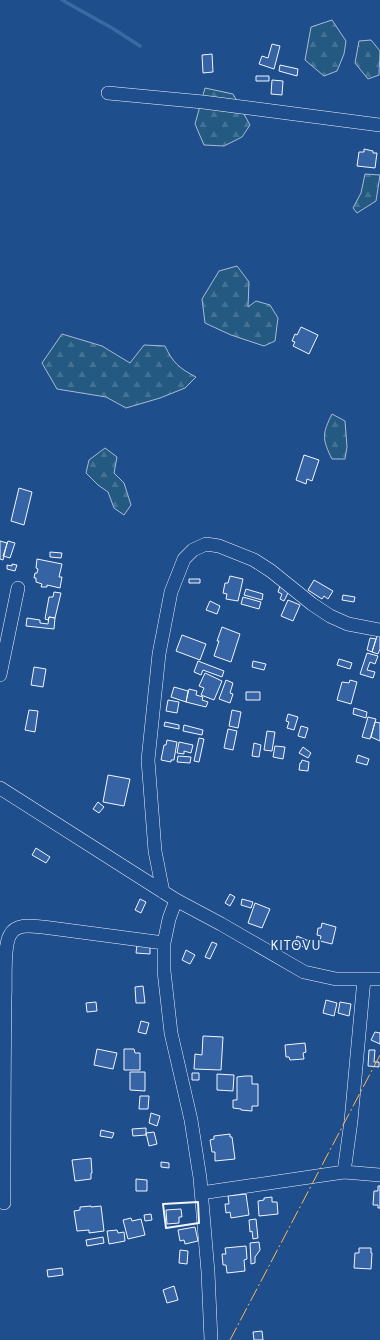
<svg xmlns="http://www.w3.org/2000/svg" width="380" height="1340" viewBox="0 0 380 1340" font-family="'DM Sans',sans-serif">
	<defs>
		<pattern id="forest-firs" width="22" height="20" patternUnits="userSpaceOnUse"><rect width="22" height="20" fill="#245a82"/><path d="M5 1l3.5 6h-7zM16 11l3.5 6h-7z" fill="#447295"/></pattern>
	</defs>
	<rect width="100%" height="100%" fill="#1f4e8c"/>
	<path fill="url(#forest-firs)" stroke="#a8bbd7" d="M332 20 346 41 344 54 337 71 324 76 305 60 311 27Z
		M371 40 380 51 379 75 368 79 355 63 359 41Z
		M205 88 233 94 250 125 242 137 224 146 204 145 195 124Z
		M365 174 380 175 376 201 357 213 353 208 361 193Z
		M237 266 249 282 248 307 256 301 270 305 278 318 275 341 264 346 231 335 205 323 202 299 219 271Z
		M62 334 102 346 130 363 144 345 165 346C173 363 179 368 196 377L185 388 160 398 126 408 106 397 57 389 42 363Z
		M332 414 345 421 347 447 345 459H332C322 439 322 434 332 414Z
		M105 448 117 457 114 473 124 483 131 505 124 515 114 508 108 492 98 485 86 473 89 460Z"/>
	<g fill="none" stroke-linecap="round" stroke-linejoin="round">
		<path stroke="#3b69a3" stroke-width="3.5" d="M62 0 112 28 140 46"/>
	</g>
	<path fill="#3563a3" stroke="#f2f6ff" d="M272 44 280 46 274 69 259 64 262 56 268 58Z
		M212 54 213 72 203 73 202 55Z
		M280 65 298 69 297 76 279 71Z
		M256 76H269V81H256Z
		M272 80 283 81 282 95 271 94Z
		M364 149 373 151V153H377L375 168 357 166 359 152H364Z
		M301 327 318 335 309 354 293 346 295 342 292 341 295 334 297 335Z
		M304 455 319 460 312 481 307 479 306 484 296 480Z
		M19 488 32 492 24 525 11 521Z
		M0 541 7 543 3 560 0 559Z
		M8 541 15 543 10 558 3 556Z
		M50 552 62 553 61 558 50 557Z
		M37 559 62 564 59 577H62L60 588 47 585V587H41L42 584 36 582V578H34L35 573H37L38 569 36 568Z
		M12 564 17 565 15 571 7 569V565L12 566Z
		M230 576 243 579 238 601 226 599 227 594 223 593 225 583H228Z
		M189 579H200V583H189Z
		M314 580 333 591 328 599 324 596 322 599 308 590Z
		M280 586 289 591 284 601 280 599 282 594 278 592Z
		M246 589 263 594 262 600 244 595Z
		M54 592 61 593 55 618 49 617 48 620 45 619 49 597H53Z
		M343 595 355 597 354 602 342 600Z
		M243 597 261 602 259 609 241 604Z
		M288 600 300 605 293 621 281 616Z
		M210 601 220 606 217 614 206 610Z
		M49 617 55 618 54 629 26 626 27 618 40 620V623L48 624Z
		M222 627 240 634 231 662 214 656 219 641H217Z
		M378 633H380V649L378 654 372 652Z
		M182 635 206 644 200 660 176 651Z
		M370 638 376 639 372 652 367 650Z
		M367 653 378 656 375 664 370 662 367 670 375 672 373 678 360 674Z
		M339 659 352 663 350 669 337 665Z
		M198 661 224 671 222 677 203 670 201 675 194 672Z
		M253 661 266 664 264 670 252 667Z
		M34 667 46 669 43 687 31 685Z
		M205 673 222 681 214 700 201 695 204 688 199 686Z
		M226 680 233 683 230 693 233 694 230 703 219 699Z
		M350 680 357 682 351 704 337 700 342 682 349 683Z
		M174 687 188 691 186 702 171 697Z
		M189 689 197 691 196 695 203 697 202 700 208 702 206 707 186 702Z
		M246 692H260V700H246Z
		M168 700 179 702 177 713 166 711Z
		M354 708 367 712 366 718 353 714Z
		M29 710 38 711 35 732 25 730Z
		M232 710 241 712 238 728 229 726Z
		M288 714 298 717 294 730 287 728 289 722 286 721Z
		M368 717 376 719 370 739 362 737Z
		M165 722 179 725V729L164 726Z
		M375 722 380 723V741L371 737Z
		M184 725 203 730 202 735 183 731Z
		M301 726 308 728 305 738 298 736Z
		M228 729 237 731 233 750 224 748Z
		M267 731 275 732 272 751 264 750Z
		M199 738 204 739 199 762 194 761Z
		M167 740 177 742 174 760H171V762L161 760 164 745H166Z
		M179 742 193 745 191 753 184 751V754L177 753Z
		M254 743 261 745 259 757 252 756Z
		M275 746 285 747 283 759 273 757Z
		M303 747 311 753 308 758 299 753Z
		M358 755 369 759 367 765 356 762Z
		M178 756 191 757 190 763 177 762Z
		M302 760 309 762 308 771 299 770 300 763H301Z
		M108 775 130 779 124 806 103 802Z
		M98 802 104 807 99 813 93 809Z
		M36 848 50 857 46 863 32 855Z
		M230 894 235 897 230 906 225 903Z
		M140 899 146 902 141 913 135 910Z
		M242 899 253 902 251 908 241 905Z
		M255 903 270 909 262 928 248 923Z
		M322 923 336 927 332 944 320 941 321 936 317 935 318 928H321Z
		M297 936 309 941 307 948 295 944Z
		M212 942 217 944 210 959 205 957Z
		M137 945 150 946V954L136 953Z
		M186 950 195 955 190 964 182 960Z
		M143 986 145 1003H136L135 987Z
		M326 1000 337 1003 334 1016 323 1013Z
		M96 1002 97 1011 87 1012 86 1003Z
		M340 1002 351 1004 349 1016 338 1013Z
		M141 1021 149 1023 146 1034 138 1032Z
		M375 1032 380 1033V1044L371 1040Z
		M203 1036 223 1037 221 1070 194 1069 195 1054 202 1055Z
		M305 1043 306 1052 303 1053 304 1059 290 1060 289 1057H286L285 1045Z
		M97 1049 117 1053 113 1069 94 1065Z
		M124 1049H134L135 1053H140V1070H124Z
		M369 1050H375L374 1062H379V1067L368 1066Z
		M130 1072H145V1091L130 1090Z
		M192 1073H199V1080H192Z
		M217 1074 234 1075 233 1091 217 1090Z
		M245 1076H252V1084H258V1106H252V1111L241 1110V1109L233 1108V1100H237V1077Z
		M140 1096H149L148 1109H139Z
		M151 1113 160 1116 157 1126 149 1123Z
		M146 1128V1135L133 1136 132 1129Z
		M101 1130 114 1133 112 1138 100 1136Z
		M154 1132 157 1144 149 1146 146 1133Z
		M230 1134V1137H232L235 1159 215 1161V1152H212L210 1140 214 1139V1136Z
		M91 1158 92 1173H91V1179L75 1181 72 1160Z
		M161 1162 169 1163V1168L161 1167Z
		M136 1179 147 1180V1191H136Z
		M378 1186H380V1208H378V1205H373L374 1191H378Z
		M246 1194 249 1215 231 1218 230 1212 226 1213 225 1204H229L228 1196Z
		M272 1197V1202H277L278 1214 259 1216 258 1201 264 1200V1198Z
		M91 1206V1207L101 1206 104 1231 89 1233V1230L77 1231 74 1211 80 1210V1207Z
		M181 1209 182 1217H179V1223L167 1224 166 1210Z
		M151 1214 152 1220 145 1221 144 1215Z
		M131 1218 132 1221 141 1219 145 1235 128 1239 123 1220Z
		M256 1219 258 1238 253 1239 252 1231 250 1232 249 1220Z
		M195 1227 198 1241 185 1244 184 1240 180 1241 178 1230Z
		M117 1230 118 1233 124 1232 125 1241 109 1244 107 1231Z
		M103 1237 104 1243 87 1246 86 1240Z
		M259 1242 260 1250 255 1257V1263L251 1264 250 1243Z
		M246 1246 247 1259 244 1260 245 1271 227 1273 226 1265H223L222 1254H226L225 1248Z
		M359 1248H371V1253H372L371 1269 354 1268 355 1253H359Z
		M180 1250 188 1251 187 1264 179 1263Z
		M62 1268 63 1275 48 1277 47 1270Z
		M174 1286 178 1300 167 1303 163 1290Z
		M262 1331 263 1340H254L253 1332Z"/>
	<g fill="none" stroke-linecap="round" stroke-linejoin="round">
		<g stroke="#f2f6ff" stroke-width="14">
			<path id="minor" d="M108 93 203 102 380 125
				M0 675 18 588
				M0 788 176 900 221 924 304 972 336 979H380
				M163 892 155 851 148 760 159 654 171 592 184 559 193 550 206 544 219 546 254 560 271 571 312 604 330 616 348 624 380 630
				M176 900 169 919 164 943V971L171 1033 191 1120 200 1178 208 1272 211 1340
				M344 1172 351 1121 364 979
				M201 1193 344 1172 380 1175
				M4 1203C4 1134 4 1065 5 996 6 982 3 947 10 935 16 923 32 926 43 927L164 943"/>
		</g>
		<use href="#minor" stroke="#1f4e8c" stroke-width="13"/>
		<path stroke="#f2f6ff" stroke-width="2" d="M198 1202 199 1223 166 1228 163 1204Z"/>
		<path stroke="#ffb74d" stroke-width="1" stroke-dasharray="14 3 2 3" stroke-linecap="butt" d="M230 1340 380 1055"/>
	</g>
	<g text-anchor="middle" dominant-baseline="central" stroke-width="3" stroke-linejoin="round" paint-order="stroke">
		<g font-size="13" letter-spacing="1" fill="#f2f6ff" stroke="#1f4e8c">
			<text x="296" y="945">KITOVU</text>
		</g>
	</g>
</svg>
